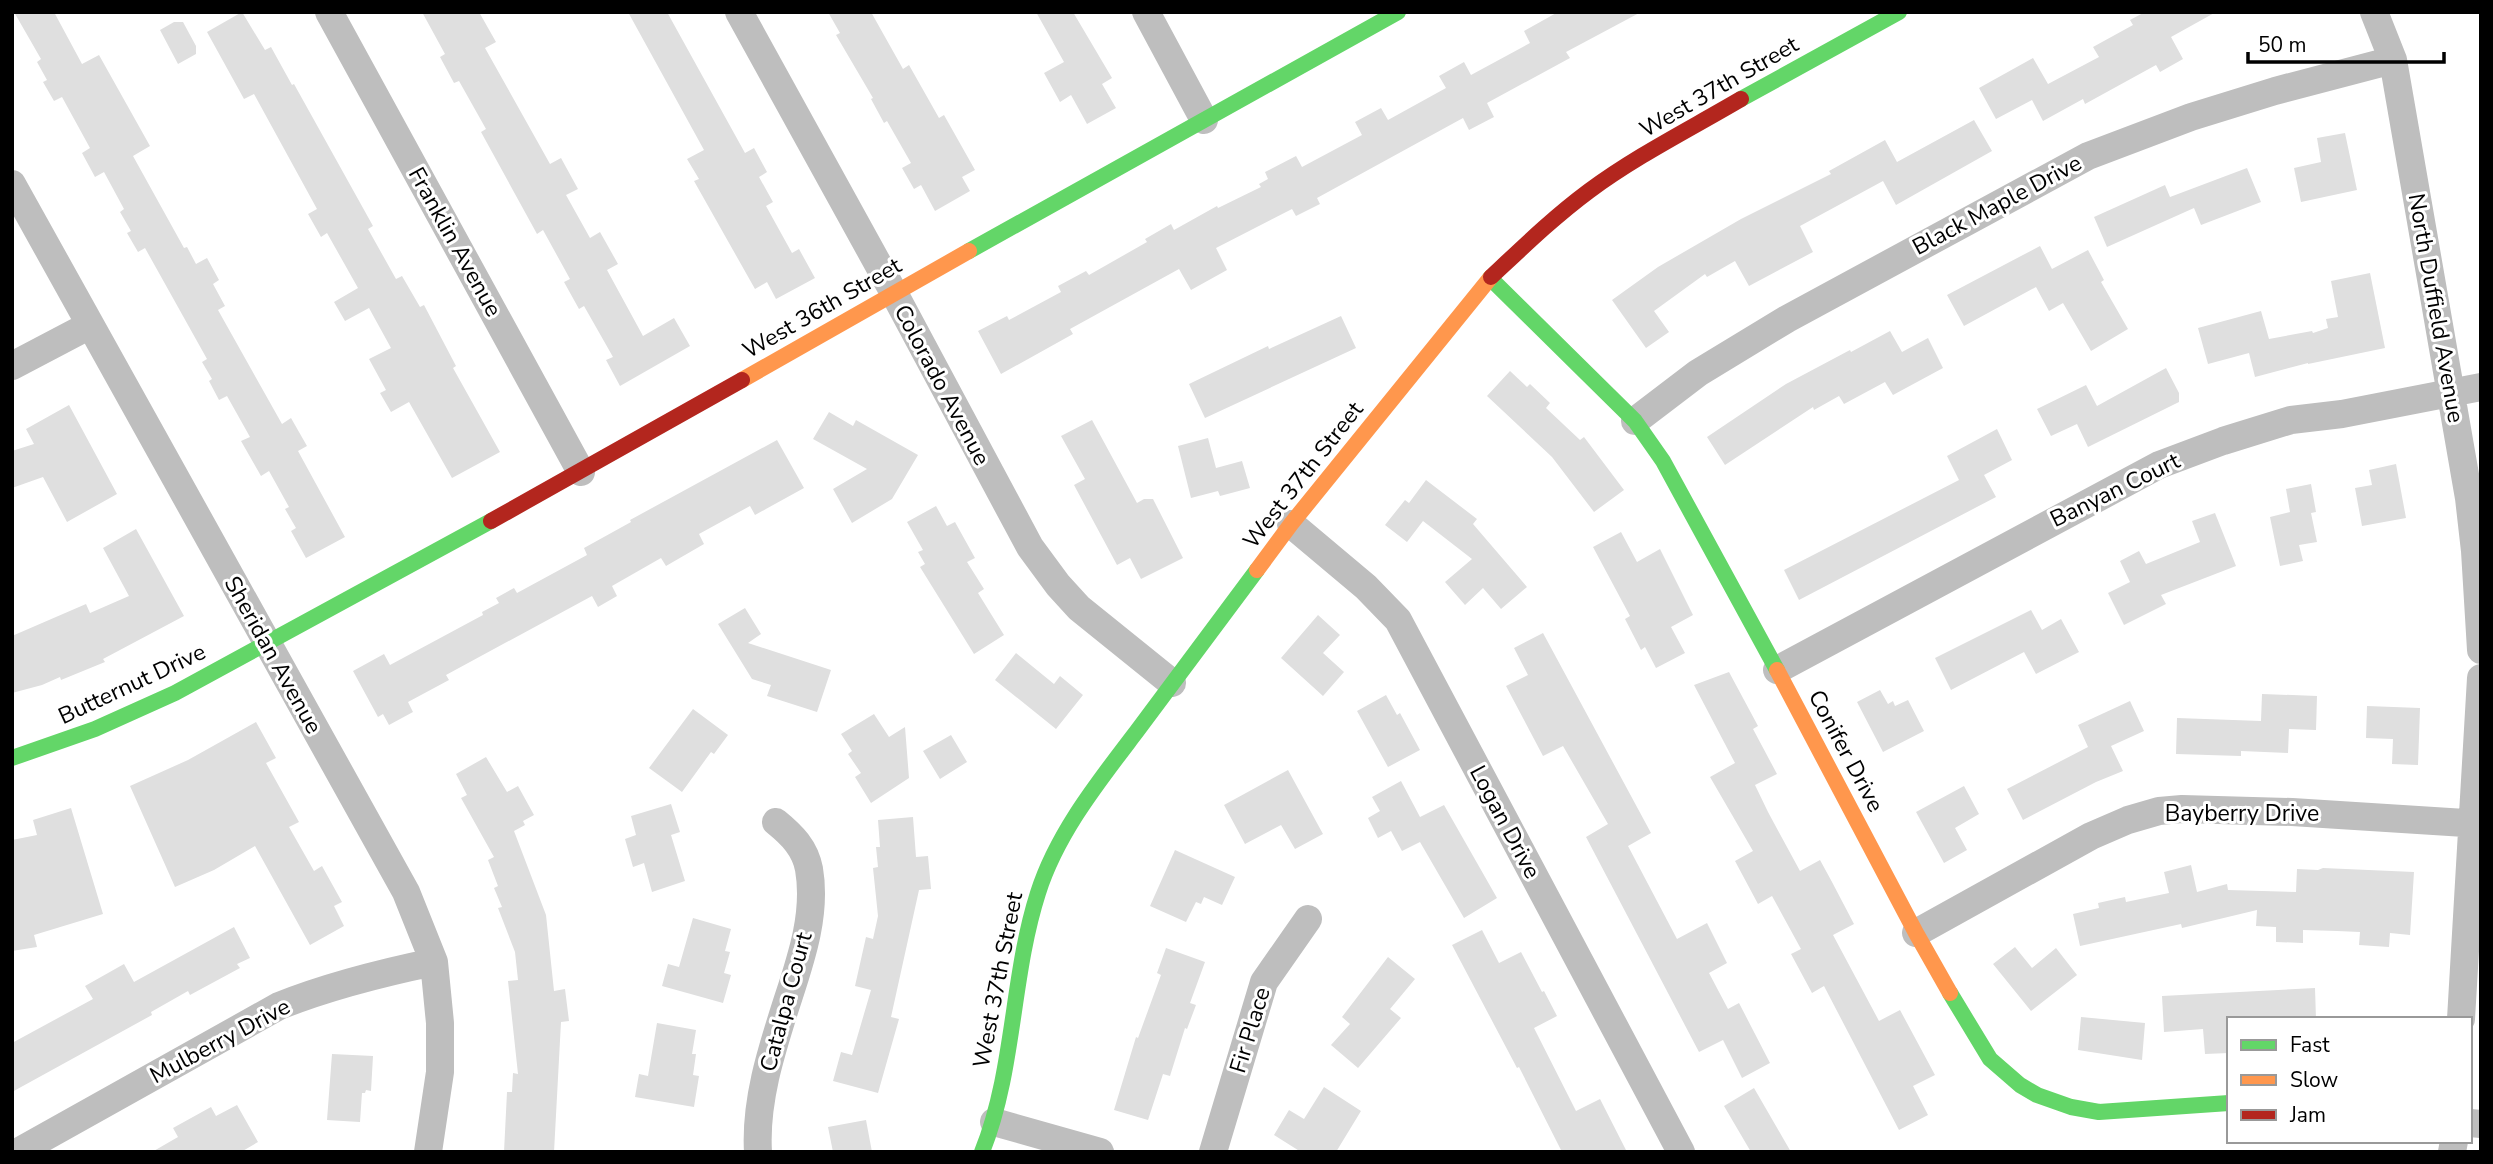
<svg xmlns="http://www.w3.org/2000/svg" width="2493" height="1164" viewBox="0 0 2493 1164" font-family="'Nunito Sans',sans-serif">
	<rect width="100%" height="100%" fill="#fff"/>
	<path fill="#dfdfdf" d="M14 12H54L82 64 99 55 150 146 133 156 184 248 187 247 196 264 207 258 219 280 213 284 225 306 218 310 282 424 291 418 307 446 298 451 345 537 306 558 291 531 296 528 285 509 289 507 269 471 261 476 241 441 250 437 227 396 219 400 209 381 212 379 202 362 207 359 145 248 138 252 127 233 131 231 120 212 124 209 104 172 95 177 82 153 90 148 62 97 54 101 43 82 47 80 37 62 41 59Z
		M242 12 265 50 271 47 292 85 294 84 373 226 368 229 396 279 402 276 420 307 424 305 456 366 453 368 500 452 452 478 409 402 391 412 380 393 386 390 369 359 391 348 369 308 345 321 334 302 358 288 327 233 321 237 308 214 317 209 254 94 244 99 207 32Z
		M422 12H479L496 42 485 48 550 164 561 158 578 189 566 195 590 238 600 232 618 264 607 270 643 336 674 318 690 346 620 386 606 360 613 357 584 306 579 309 564 282 570 279 543 230 537 234 481 132 486 129 459 81 454 83 440 57 445 54Z
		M628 12H667L745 153 754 148 767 172 759 177 773 202 766 206 792 253 799 249 815 278 776 299 767 282 755 289 694 181 699 179 687 159 704 150Z
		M828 12H871L903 69 909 65 939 118 944 115 975 170 962 177 970 191 935 211 921 185 914 189 902 168 911 163 887 121 884 123 871 99 873 98 836 35 840 33Z
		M1036 12H1073L1112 78 1102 84 1116 108 1087 124 1071 95 1060 102 1044 73 1064 62Z
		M1558 12H1641L1566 52 1570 58 1487 103 1494 117 1469 130 1463 118 1317 198 1320 204 1296 216 1292 209 1216 248 1227 270 1191 290 1179 269 1070 329 1073 334 1001 374 978 331 1007 316 1009 320 1061 292 1058 286 1086 271 1089 275 1147 242 1145 239 1171 224 1174 230 1217 206 1218 208 1261 187 1259 184 1268 179 1265 172 1296 156 1302 167 1362 135 1355 122 1381 108 1388 120 1446 88 1439 76 1464 62 1471 75 1530 43 1524 31Z
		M2145 12H2216L2171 37 2183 59 2160 72 2156 65 2085 104 2083 99 2043 121 2032 100 1996 119 1979 88 2033 58 2048 84 2099 57 2093 47 2133 25 2130 20Z
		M174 22H183L196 46V54L178 64 160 30Z
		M1974 120 1992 151 1896 205 1883 181 1800 226 1813 252 1749 286 1735 261 1707 277 1705 274 1654 311 1669 332 1646 348 1612 300 1658 267 1741 219 1831 174 1829 171 1885 140 1897 162Z
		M2345 133 2357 190 2301 202 2294 168 2321 162 2317 138Z
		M2247 168 2261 202 2201 225 2194 208 2107 247 2094 217 2165 185 2170 197Z
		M2040 246 2052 269 2088 250 2104 280 2101 282 2128 329 2091 351 2063 303 2049 311 2036 287 1964 326 1947 295Z
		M2370 273 2385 348 2308 364V363L2255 377 2249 353 2208 364 2198 328 2261 311 2269 339 2312 331 2313 333 2328 328 2326 319 2338 317 2331 281Z
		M1341 316 1356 348 1205 418 1189 384 1268 346 1269 349Z
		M1890 331 1902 352 1928 338 1943 368 1893 395 1885 382 1844 404 1839 396 1814 410 1813 407 1725 465 1707 437 1786 384 1850 350 1851 352Z
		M2166 368 2179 393V402L2088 447 2077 424 2051 436 2037 409 2086 385 2097 406Z
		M1510 371 1527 387 1530 384 1550 403 1546 408 1580 440 1584 437 1624 490 1594 512 1552 457 1487 396Z
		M69 405 117 494 67 522 43 477 12 488V451L34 444 26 429Z
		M829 412 853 426 856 420 918 455 892 499 852 523 833 489 867 469 813 439Z
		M1092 420 1137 503 1144 499H1153L1183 558 1141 579 1130 558 1117 565 1074 485 1085 479 1061 436Z
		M1997 429 2012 460 1984 475 1996 497 1799 600 1784 570 1959 480 1947 456Z
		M1208 438 1216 468 1242 461 1250 488 1220 496 1218 491 1191 498 1178 446Z
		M777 440 804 488 755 515 750 506 699 534 704 544 666 566 661 558 612 586 617 596 598 607 592 596 446 675 449 680 408 702 413 712 389 725 383 714 378 717 353 671 384 654 390 665 483 615 482 612 499 603 496 598 514 588 517 593 587 555 584 548 631 522 630 520Z
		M2396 464 2406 518 2362 526 2355 488 2372 485 2369 470Z
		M1426 480 1477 519 1473 524 1527 587 1501 609 1483 588 1465 605 1445 582 1472 559 1423 521 1407 542 1385 525 1405 500 1409 503Z
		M2311 484 2316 512 2311 513 2317 542 2299 545 2303 561 2280 566 2270 517 2290 512 2286 489Z
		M936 506 947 526 955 522 975 558 967 562 984 589 978 593 1004 635 974 654 920 567 925 564 918 552 923 550 907 522Z
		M2215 513 2236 566 2161 595 2166 604 2124 625 2108 593 2130 582 2120 561 2139 551 2146 564 2200 542 2192 521Z
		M136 529 184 616 103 659 105 662 61 680 60 677 42 685 12 693V636L86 604 90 613 129 596 103 548Z
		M1621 532 1637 562 1660 549 1693 615 1671 627 1685 653 1656 668 1645 647 1641 650 1625 619 1630 616 1593 547Z
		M745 608 761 634 748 643 831 670 817 712 767 696 771 685 752 679 718 624Z
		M2031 610 2042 630 2061 619 2079 652 2036 674 2024 652 1951 690 1935 658Z
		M1318 615 1340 635 1323 653 1344 672 1323 696 1281 658Z
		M1543 633 1651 833 1628 846 1677 939 1707 923 1727 963 1709 973 1728 1009 1739 1003 1770 1063 1742 1078 1723 1040 1699 1052 1586 837 1608 824 1563 746 1543 756 1506 686 1528 675 1514 648Z
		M1016 653 1054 684 1060 676 1083 695 1056 729 995 680Z
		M1729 672 1758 726 1753 729 1777 774 1755 785 1768 812 1800 871 1820 860 1832 882 1854 924 1833 935 1879 1021 1900 1010 1935 1075 1913 1086 1928 1115 1899 1130 1824 986 1812 993 1791 954 1801 949 1772 896 1758 904 1735 861 1753 851 1710 777 1735 763 1694 685Z
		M1880 690 1888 704 1893 701 1895 706 1908 700 1924 731 1883 752 1857 702Z
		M2262 694 2317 696 2316 730 2289 729 2288 753 2241 751V756L2176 754 2177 718 2261 721Z
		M1386 695 1397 715 1400 713 1420 750 1388 767 1357 711Z
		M2130 701 2144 731 2111 746 2123 771 2096 782 2023 820 2007 789 2088 747 2078 725Z
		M2367 706 2420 708 2418 765 2392 764 2393 739 2366 738Z
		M693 709 728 735 714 754 711 752 682 792 649 768Z
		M874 714 889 737 905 727 909 778 871 803 855 777 861 773 848 754 852 751 841 734Z
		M256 722 276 758 266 763 299 822 289 827 314 871 322 866 342 902 334 906 344 926 310 945 255 846 214 870 175 887 130 786 188 760Z
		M951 735 967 762 940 779 923 751Z
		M486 757 507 792 518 786 534 815 523 821 525 825 514 831 546 915 554 991 565 989 569 1021 561 1022 554 1152H504L507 1092H512L513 1073 518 1074 508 981 518 980 515 952 498 908 502 907 494 888 498 886 488 860 494 857 461 798 467 795 456 774Z
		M1288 770 1323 834 1295 849 1281 825 1245 844 1224 805Z
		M1401 781 1420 817 1444 805 1497 898 1464 918 1420 842 1402 851 1391 831 1378 838 1368 818 1380 811 1372 797Z
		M1964 786 1979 814 1955 828 1967 850 1944 863 1916 812Z
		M671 804 680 832 671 835 685 881 652 892 644 863 633 867 625 839 636 835 631 816Z
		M71 808 103 914 34 935 37 947 12 951V840L37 835 33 820Z
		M913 817 916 857 928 856 931 889 919 890 891 1017 899 1019 878 1093 833 1081 841 1052 852 1055 871 990 855 986 866 937 873 939 878 916 873 868 878 867 876 847H880L878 820Z
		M1175 850 1235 877 1222 905 1204 897 1201 904 1196 902 1186 922 1150 906Z
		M2191 865 2197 892 2227 884 2228 890 2296 892 2297 869 2318 870 2323 868 2414 872 2410 935 2390 933 2389 947 2359 945 2360 932 2337 931 2303 930V943L2276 942V927L2256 926 2257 910 2182 928 2181 924 2080 946 2073 914 2099 908 2098 903 2125 897 2126 902 2169 893 2164 872Z
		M693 918 731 929 725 951 730 952 724 973 731 975 723 1003 662 986 668 964 679 967Z
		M234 927 250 958 237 964 240 968 190 995 188 991 151 1012 152 1015 12 1092V1043L93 999 85 986 124 964 134 982Z
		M1482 930 1499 963 1521 952 1542 992 1544 991 1557 1016 1534 1028 1576 1111 1600 1099 1627 1152H1562L1519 1067 1517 1068 1452 945Z
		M2015 947 2032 968 2056 948 2077 975 2031 1011 1993 964Z
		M1166 948 1205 962 1190 1003 1196 1005 1187 1029 1185 1028 1170 1076 1163 1074 1148 1120 1114 1110 1136 1037 1138 1038 1161 975 1157 973Z
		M1388 957 1415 979 1390 1009 1401 1018 1358 1068 1331 1045 1350 1024 1342 1017Z
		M2315 988 2316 1019H2229V1053L2205 1054 2203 1029 2164 1032 2162 996Z
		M2081 1017 2145 1023 2142 1060 2078 1050Z
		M657 1023 696 1030 692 1054H696L693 1075 699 1076 694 1107 635 1097 639 1074 648 1076Z
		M332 1054 373 1056 371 1091 366 1090 365 1093H362L360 1122 327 1120Z
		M1324 1087 1361 1111 1336 1152H1301L1274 1135 1289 1110 1304 1119Z
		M1754 1088 1791 1152H1751L1724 1106Z
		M237 1105 258 1142 241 1152H152L178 1137 173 1128 211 1107 216 1116Z
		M866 1120 872 1152H833L828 1127Z"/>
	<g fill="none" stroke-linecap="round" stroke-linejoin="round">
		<path stroke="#bebebe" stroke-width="28" d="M329 12 581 472
			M739 12 894 293 1030 547 1058 585 1079 608 1172 683
			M1146 12 1204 120
			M2374 12 2393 60 2469 498 2475 551 2481 650
			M12 184 406 892 434 962 440 1023V1072L428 1152
			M12 366 90 325
			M1635 421 1698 373 1787 319 2088 156 2191 117 2275 91 2393 60
			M1291 524 1366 587 1398 620 1681 1152
			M1777 670 2159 465 2223 441 2291 420 2342 414 2481 387
			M1916 933 2091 836 2128 820 2159 811 2182 809 2292 812 2481 824
			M2461 1019 2481 678
			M994 1122 1100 1152
			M2470 1123 2481 1124
			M18 1152 279 1006C329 986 381 973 434 962
			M758 1152C755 1102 771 1052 786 1005 800 962 817 915 809 869 805 848 792 835 776 822
			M1213 1152 1264 982 1308 919
			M2452 1152 2454 1141"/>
		<path stroke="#63d668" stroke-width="16" d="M1741 99 1899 12
			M969 251 1398 12
			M1490 278 1635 421 1663 461 1777 670
			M12 758 95 729 175 693 491 521
			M1950 993 1990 1059 2020 1085 2037 1095 2071 1107 2099 1112 2229 1103
			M982 1152C1015 1070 1011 977 1038 893 1057 833 1099 781 1137 731 1177 677 1217 623 1257 570"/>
		<path stroke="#ff974d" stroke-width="16" d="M742 380 969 251
			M1257 570 1291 524 1491 277
			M1777 670 1916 933 1950 993"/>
		<path stroke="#b3261e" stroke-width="16" d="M1491 277C1523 247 1554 217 1589 191 1636 156 1690 129 1741 99
			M491 521 742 380"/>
	</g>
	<g text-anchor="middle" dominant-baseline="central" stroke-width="6" stroke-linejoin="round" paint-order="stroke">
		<g font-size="23" fill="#000" stroke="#fff">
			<text transform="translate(1719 87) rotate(-30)">West 37th Street</text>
			<text transform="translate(1997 205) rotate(-28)">Black Maple Drive</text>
			<text transform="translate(455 242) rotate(61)">Franklin Avenue</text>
			<text transform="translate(822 308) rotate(-30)">West 36th Street</text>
			<text transform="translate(2436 308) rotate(80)">North Duffield Avenue</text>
			<text transform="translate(942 385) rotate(62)">Colorado Avenue</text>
			<text transform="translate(1303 475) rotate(-52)">West 37th Street</text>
			<text transform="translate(2115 490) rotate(-26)">Banyan Court</text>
			<text transform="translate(273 655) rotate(61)">Sheridan Avenue</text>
			<text transform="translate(132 684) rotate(-25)">Butternut Drive</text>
			<text transform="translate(1846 751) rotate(62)">Conifer Drive</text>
			<text x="2242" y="813">Bayberry Drive</text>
			<text transform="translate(1505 822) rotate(62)">Logan Drive</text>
			<text transform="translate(998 980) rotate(-79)">West 37th Street</text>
			<text transform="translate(786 1002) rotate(-75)">Catalpa Court</text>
			<text transform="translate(1250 1030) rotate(-73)">Fir Place</text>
			<text transform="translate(220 1041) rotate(-28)">Mulberry Drive</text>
		</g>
	</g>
	<rect width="2493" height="1164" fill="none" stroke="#000000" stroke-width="28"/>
	<rect x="2227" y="1017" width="245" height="126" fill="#ffffff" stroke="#999999" stroke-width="2"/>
	<rect x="2241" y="1040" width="35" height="10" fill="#63d668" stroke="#999999" stroke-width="2"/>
	<text x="2290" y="1052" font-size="21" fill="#000000">Fast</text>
	<rect x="2241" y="1075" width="35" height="10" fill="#ff974d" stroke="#999999" stroke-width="2"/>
	<text x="2290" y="1087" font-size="21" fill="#000000">Slow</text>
	<rect x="2241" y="1110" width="35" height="10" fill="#b3261e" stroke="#999999" stroke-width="2"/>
	<text x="2290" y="1122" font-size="21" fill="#000000">Jam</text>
	<path d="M2248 52v10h196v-10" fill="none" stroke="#000000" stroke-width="3.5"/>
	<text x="2258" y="52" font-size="21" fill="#000000" stroke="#ffffff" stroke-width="5" paint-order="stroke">50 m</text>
</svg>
